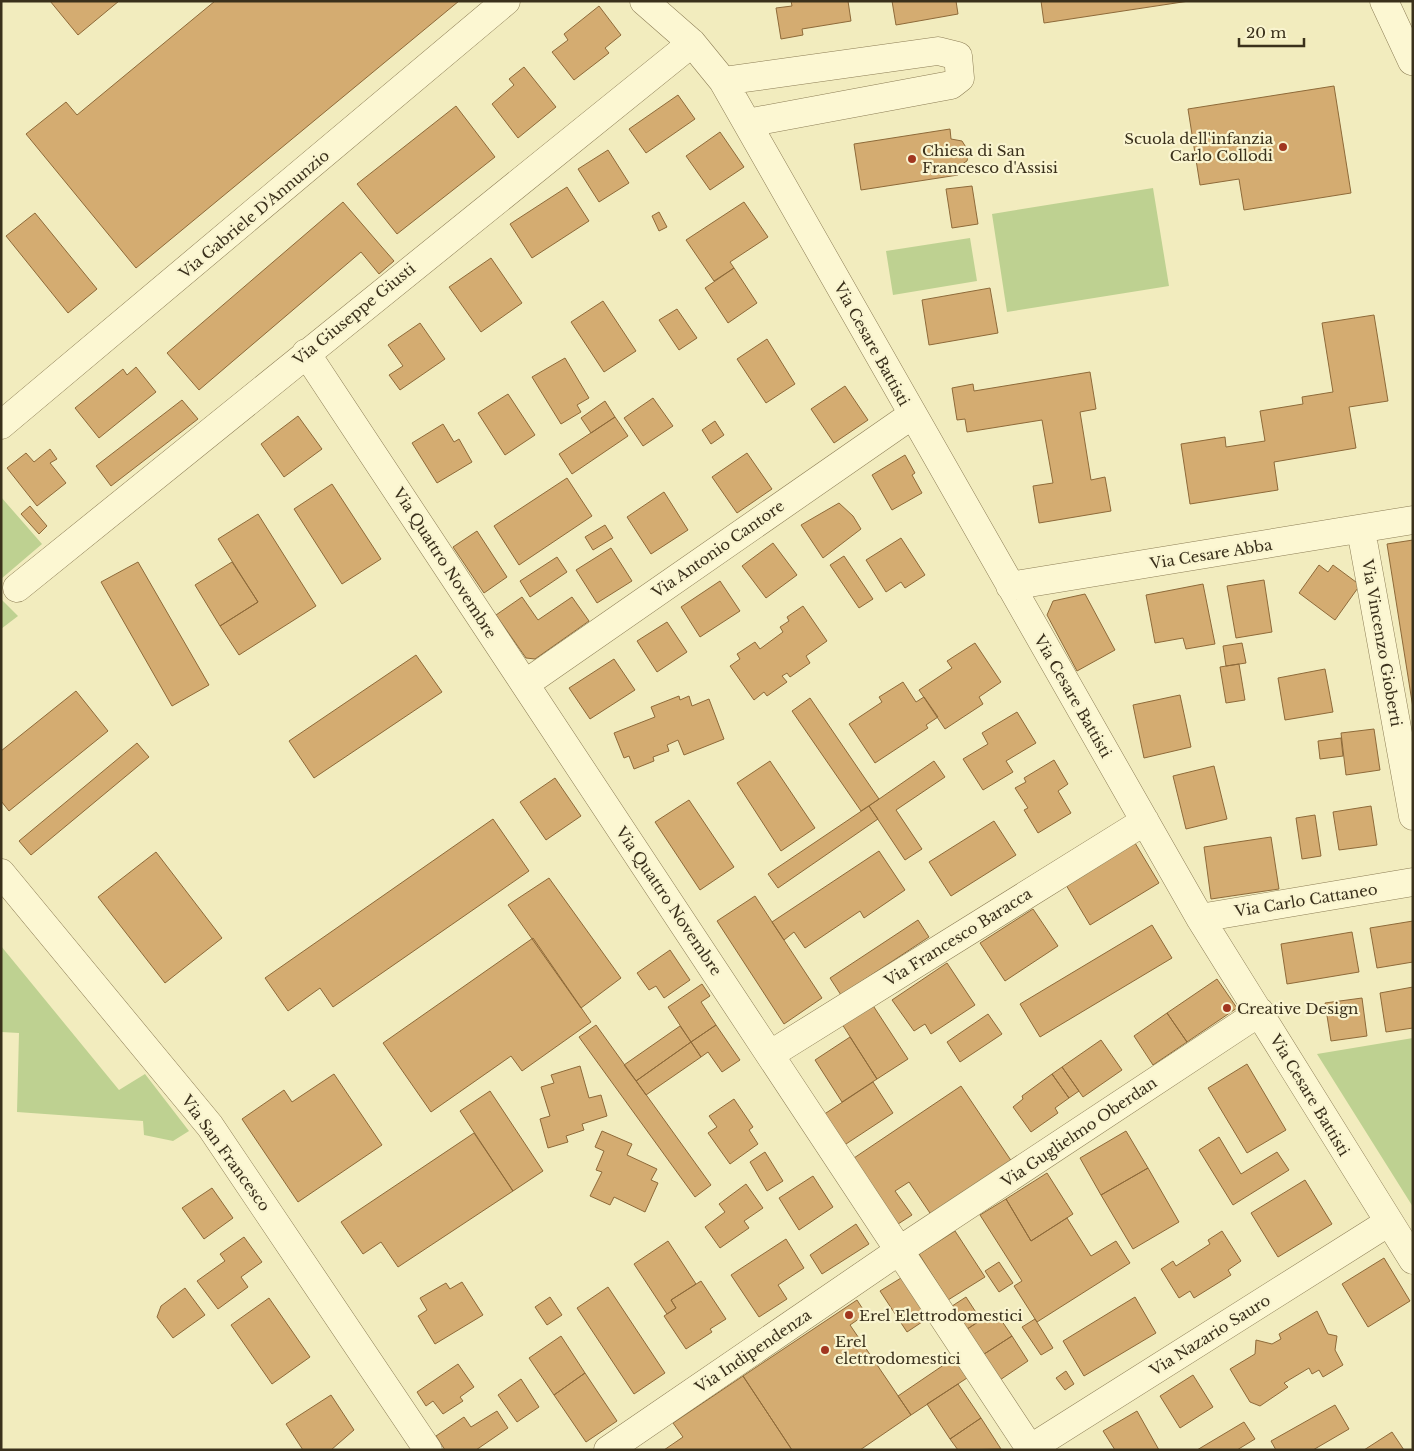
<svg xmlns="http://www.w3.org/2000/svg" width="1414" height="1451" viewBox="0 0 1414 1451" font-family="'Libre Baskerville',serif">
	<rect width="100%" height="100%" fill="#f2ecbe"/>
	<path fill="#bed191" d="M1153 188 1169 286 1007 312 992 214Z
		M970 238 977 281 893 295 886 251Z
		M1 497 42 544 1 579Z
		M1 599 18 616 1 629Z
		M1 946 119 1090 145 1074 189 1131 173 1141 144 1135 143 1121 17 1112 19 1033 1 1032Z
		M1413 1038V1207L1317 1054Z"/>
	<path fill="#d4ac71" stroke="#8e6a39" d="M50 1H119L78 35Z
		M215 1H459L136 268 26 134 66 102 77 115Z
		M791 1H848L851 21 802 29 803 35 781 39 776 8 792 6Z
		M892 1H956L958 14 896 25Z
		M1041 1H1189L1044 23Z
		M599 6 621 35 605 48 609 53 574 80 552 52 568 40 564 34Z
		M524 67 556 107 518 138 492 104 514 85 509 79Z
		M1334 86 1351 193 1244 210 1239 179 1200 185 1188 109Z
		M678 95 695 119 646 153 629 129Z
		M456 106 495 157 397 234 357 184Z
		M950 129 951 139 962 141 969 152 967 161 957 167 958 175 861 190 854 144Z
		M720 132 744 167 710 190 686 156Z
		M608 150 629 183 599 202 578 169Z
		M972 186 978 224 952 228 946 189Z
		M567 187 589 221 532 258 510 224Z
		M343 202 394 261 379 274 361 252 199 390 167 353Z
		M744 202 768 237 730 262 734 268 714 281 686 240Z
		M659 212 667 227 659 231 652 216Z
		M35 213 97 289 68 313 6 236Z
		M491 258 522 303 481 332 449 287Z
		M734 268 757 303 728 323 705 288Z
		M990 288 998 333 929 345 922 300Z
		M603 301 636 351 604 372 571 322Z
		M677 309 697 338 679 350 659 320Z
		M1374 315 1388 401 1349 407 1356 448 1274 462 1278 490 1190 504 1181 444 1225 437 1226 447 1265 441 1260 411 1303 404 1302 397 1333 392 1322 323Z
		M420 323 445 359 400 390 389 375 403 366 388 345Z
		M767 339 795 384 766 403 737 359Z
		M565 358 589 398 577 405 581 412 561 424 532 377Z
		M136 367 156 392 99 438 75 408 123 369 127 375Z
		M1090 372 1096 409 1080 412 1091 480 1105 477 1111 511 1039 523 1033 486 1053 483 1042 420 967 432 965 419 957 420 952 388 973 384 974 391Z
		M845 386 868 420 834 443 811 409Z
		M508 394 535 435 505 455 478 413Z
		M653 398 673 426 643 446 624 418Z
		M182 400 198 419 111 486 96 466Z
		M605 401 615 417 591 433 581 418Z
		M298 416 322 449 284 477 261 444Z
		M615 417 628 436 572 474 559 454Z
		M715 421 724 435 711 444 702 430Z
		M443 424 454 442 459 439 472 462 437 483 412 443Z
		M50 449 57 459 50 463 66 483 37 506 7 468 26 453 34 462Z
		M747 453 772 489 737 513 712 477Z
		M905 455 915 473 912 475 922 493 892 510 872 475Z
		M567 478 592 516 519 565 494 526Z
		M332 484 381 559 342 584 294 509Z
		M664 492 688 530 651 554 627 517Z
		M839 503 853 516 861 529 823 558 801 525Z
		M30 506 47 526 39 534 21 514Z
		M258 514 316 606 239 655 220 626 258 602 218 539Z
		M605 525 613 538 593 550 585 537Z
		M477 531 507 577 484 593 453 547Z
		M901 538 925 575 905 588 901 582 886 592 866 560Z
		M1413 540V708L1387 544Z
		M773 543 797 575 766 598 742 566Z
		M611 548 632 581 597 603 576 570Z
		M844 556 873 599 859 608 830 565Z
		M557 557 567 572 530 597 520 581Z
		M138 562 209 685 172 706 101 582Z
		M232 562 258 602 220 626 195 585Z
		M1319 565 1328 572 1333 565 1360 585 1335 620 1299 593Z
		M1264 580 1272 632 1236 638 1227 586Z
		M720 581 740 611 700 637 681 607Z
		M1203 584 1215 644 1186 649 1183 638 1155 643 1146 595Z
		M1085 594 1115 650 1077 671 1047 615 1053 601Z
		M522 597 538 620 572 597 589 621 535 659 526 658 496 615Z
		M803 606 827 641 806 656 810 663 790 677 787 673 782 676 787 682 767 696 764 692 754 700 730 666 740 659 737 654 755 642 760 649 783 632 780 627 789 621 787 617Z
		M667 622 687 652 657 672 637 641Z
		M975 643 1001 682 979 697 983 704 945 729 919 690 952 668 947 661Z
		M1242 643 1246 663 1226 666 1223 646Z
		M416 655 442 692 314 778 289 741Z
		M614 659 635 690 590 719 569 688Z
		M1239 664 1245 700 1226 703 1220 667Z
		M1325 669 1333 712 1285 720 1278 678Z
		M903 682 916 702 924 697 938 717 926 725 928 728 875 763 849 724 882 702 879 697Z
		M76 691 108 731 9 811 1 801V751Z
		M1180 695 1191 747 1144 758 1133 705Z
		M679 696 680 700 689 696 692 706 709 699 724 739 684 755 678 740 667 745 669 751 653 757 654 761 634 769 629 756 624 758 614 733 655 717 651 707Z
		M810 698 879 799 861 811 792 711Z
		M1017 712 1036 743 1006 761 1013 772 983 790 963 759 988 744 982 733Z
		M1374 729 1380 770 1346 775 1341 733Z
		M1341 738 1343 756 1320 759 1318 741Z
		M137 743 149 757 31 855 19 841Z
		M1054 760 1068 784 1058 791 1071 813 1038 833 1024 810 1028 808 1015 788 1026 782 1024 778Z
		M770 761 815 828 781 851 737 783Z
		M934 761 945 777 896 810 922 849 905 860 869 806Z
		M1214 766 1227 819 1186 829 1173 776Z
		M555 778 581 816 546 840 520 802Z
		M689 800 734 867 700 890 655 822Z
		M869 806 878 819 778 888 768 874Z
		M1371 806 1377 845 1339 850 1333 812Z
		M1315 815 1321 856 1302 859 1296 818Z
		M493 819 529 871 333 1007 320 988 288 1011 265 978Z
		M994 821 1016 855 951 896 929 862Z
		M1271 837 1279 889 1211 899 1204 847Z
		M1135 843 1159 883 1090 925 1066 885Z
		M879 851 905 890 864 918 860 911 805 948 794 932 784 940 772 922Z
		M156 852 222 938 165 983 98 897Z
		M549 878 621 978 581 1008 508 905Z
		M755 896 822 998 784 1024 717 921Z
		M1033 909 1058 946 1005 981 980 943Z
		M918 920 929 937 841 995 830 978Z
		M1413 921V962L1377 968 1370 928Z
		M1152 925 1172 958 1040 1037 1020 1004Z
		M1352 932 1359 972 1287 984 1281 944Z
		M533 938 591 1022 522 1071 511 1056 431 1112 383 1043Z
		M670 950 690 980 664 998 656 986 649 990 637 973Z
		M947 963 975 1005 931 1034 925 1024 914 1031 892 1000Z
		M1217 979 1237 1008 1187 1042 1167 1013Z
		M702 984 710 996 701 1002 716 1025 691 1042 668 1007Z
		M1413 987V1028L1386 1032 1380 993Z
		M1362 998 1367 1036 1331 1041 1325 1003Z
		M872 1004 908 1059 877 1079 842 1024Z
		M1167 1013 1187 1042 1153 1065 1134 1036Z
		M988 1014 1002 1034 960 1062 947 1042Z
		M596 1025 711 1185 695 1197 579 1037Z
		M716 1025 740 1060 722 1072 708 1052 701 1057 691 1042Z
		M680 1026 691 1042 636 1081 624 1065Z
		M850 1037 877 1079 842 1102 815 1060Z
		M1101 1040 1122 1070 1083 1097 1062 1067Z
		M691 1042 701 1057 646 1095 636 1081Z
		M1247 1064 1286 1130 1247 1153 1208 1088Z
		M580 1066 589 1098 601 1095 607 1116 582 1124 584 1130 566 1136 568 1142 548 1148 540 1119 550 1116 541 1087 554 1083 551 1075Z
		M1062 1067 1079 1091 1069 1098 1052 1074Z
		M334 1074 382 1145 298 1202 242 1119 284 1090 292 1102Z
		M1052 1074 1069 1098 1055 1108 1058 1113 1031 1132 1013 1107 1023 1099 1022 1096Z
		M873 1082 893 1113 843 1146 823 1115Z
		M961 1086 1012 1162 932 1216 909 1182 895 1191 912 1215 898 1224 851 1160Z
		M490 1091 543 1171 513 1191 460 1111Z
		M734 1099 753 1127 749 1130 758 1144 730 1164 708 1133 717 1127 709 1116Z
		M602 1131 632 1144 627 1155 657 1169 651 1180 658 1183 645 1212 614 1197 610 1205 590 1196 602 1172 596 1170 604 1151 595 1147Z
		M1126 1131 1148 1168 1101 1195 1080 1158Z
		M474 1133 513 1191 398 1267 381 1242 363 1254 341 1222Z
		M1219 1137 1241 1174 1277 1152 1289 1170 1233 1205 1199 1150Z
		M765 1152 783 1181 767 1191 750 1162Z
		M1148 1168 1179 1222 1133 1249 1101 1195Z
		M1047 1173 1073 1214 1031 1241 1006 1199Z
		M813 1176 833 1207 799 1230 779 1198Z
		M1305 1180 1332 1224 1278 1257 1251 1213Z
		M746 1184 763 1208 744 1221 749 1228 720 1248 705 1227 725 1212 719 1204Z
		M212 1188 233 1218 204 1239 182 1208Z
		M1006 1199 1031 1241 1067 1218 1091 1256 1116 1241 1130 1263 1037 1322 1014 1286 1022 1281 980 1215Z
		M856 1224 869 1244 822 1274 810 1255Z
		M955 1231 985 1277 948 1300 919 1254Z
		M1222 1231 1241 1261 1228 1270 1231 1275 1194 1298 1190 1291 1179 1298 1161 1269 1173 1261 1176 1266 1210 1244 1208 1240Z
		M244 1237 262 1262 241 1277 248 1287 218 1309 197 1281 225 1261 220 1254Z
		M786 1239 804 1268 778 1285 787 1299 759 1317 731 1275Z
		M668 1241 696 1284 671 1300 676 1308 667 1314 634 1264Z
		M1384 1258 1410 1301 1368 1327 1342 1284Z
		M999 1262 1013 1283 999 1292 985 1271Z
		M901 1278 928 1318 907 1332 880 1291Z
		M701 1281 726 1319 710 1329 712 1332 686 1349 664 1316 676 1308 671 1300Z
		M462 1282 483 1315 435 1344 418 1316 427 1310 420 1298 446 1283 450 1289Z
		M608 1287 665 1373 634 1394 577 1308Z
		M185 1288 205 1315 173 1338 157 1317 161 1306Z
		M550 1297 562 1315 547 1325 535 1307Z
		M966 1297 981 1320 961 1333 946 1310Z
		M1135 1297 1156 1333 1084 1376 1063 1341Z
		M269 1298 310 1357 272 1384 231 1325Z
		M857 1300 866 1314 850 1325 911 1415 860 1450H792L743 1376Z
		M995 1311 1012 1336 978 1358 961 1333Z
		M1317 1311 1328 1334 1337 1336 1335 1350 1343 1365 1323 1377 1319 1370 1312 1374 1309 1368 1284 1383 1288 1387 1260 1406 1250 1402 1230 1369 1255 1354 1256 1340 1272 1344 1281 1339 1279 1334Z
		M1035 1319 1053 1348 1041 1355 1022 1327Z
		M561 1336 585 1373 554 1395 529 1358Z
		M1012 1336 1028 1361 994 1384 978 1358Z
		M954 1358 967 1378 911 1415 898 1396Z
		M458 1364 474 1387 460 1397 463 1401 443 1414 433 1401 426 1406 417 1392Z
		M1066 1371 1074 1384 1065 1390 1056 1378Z
		M585 1373 617 1421 586 1442 554 1395Z
		M1193 1375 1213 1407 1180 1428 1160 1396Z
		M743 1376 792 1450H664L683 1437 673 1423Z
		M521 1379 539 1407 517 1422 498 1395Z
		M958 1384 981 1418 950 1439 927 1404Z
		M331 1395 354 1430 331 1450H303L286 1424Z
		M1335 1405 1349 1429 1313 1450H1276L1271 1441Z
		M497 1411 508 1428 476 1450H445L436 1436 464 1417 471 1427Z
		M1137 1411 1159 1450H1115L1103 1431Z
		M981 1418 1001 1449 958 1450 950 1439Z
		M1244 1422 1255 1439 1237 1450H1197Z
		M1392 1432 1404 1450H1364Z"/>
	<g fill="none" stroke-linecap="round" stroke-linejoin="round">
		<g stroke="#8c7d55" stroke-width="29">
			<path id="minor" d="M644 1 692 43 723 81 1200 918 1413 1260
				M1384 1 1412 61
				M723 81 938 51 958 56 960 78 951 85 747 123
				M306 353 1031 1450
				M1 425 506 1
				M1361 530 1413 816
				M1010 586 1413 520
				M17 588 692 43
				M525 684 912 415
				M1 873 210 1126 428 1450
				M1200 918 1413 882
				M771 1054 1145 821
				M608 1450 909 1244 1260 1012
				M1028 1450 1389 1222"/>
		</g>
		<use href="#minor" stroke="#fcf7d2" stroke-width="28"/>
	</g>
	<g fill="#a1361f" stroke="#f9f4cf" stroke-width="2">
		<circle cx="1283" cy="147" r="5"/>
		<circle cx="912" cy="159" r="5"/>
		<circle cx="1227" cy="1008" r="5"/>
		<circle cx="849" cy="1315" r="5"/>
		<circle cx="825" cy="1350" r="5"/>
	</g>
	<g text-anchor="middle" dominant-baseline="central" stroke-width="4.5" stroke-linejoin="round" paint-order="stroke">
		<g font-size="15" fill="#3a301b" stroke="#f9f4cf" text-anchor="start">
			<text x="1273" y="138" text-anchor="end">Scuola dell'infanzia<tspan x="1273" dy="17">Carlo Collodi</tspan></text>
			<text x="922" y="150">Chiesa di San<tspan x="922" dy="17">Francesco d'Assisi</tspan></text>
			<text x="1237" y="1008">Creative Design</text>
			<text x="859" y="1315">Erel Elettrodomestici</text>
			<text x="835" y="1341">Erel<tspan x="835" dy="17">elettrodomestici</tspan></text>
		</g>
		<g font-size="15" fill="#3a301b" stroke="#f9f4cf">
			<text transform="translate(254 214) rotate(-40)">Via Gabriele D'Annunzio</text>
			<text transform="translate(354 314) rotate(-39)">Via Giuseppe Giusti</text>
			<text transform="translate(872 344) rotate(61)">Via Cesare Battisti</text>
			<text transform="translate(718 549) rotate(-35)">Via Antonio Cantore</text>
			<text transform="translate(1211 554) rotate(-9)">Via Cesare Abba</text>
			<text transform="translate(445 563) rotate(57)">Via Quattro Novembre</text>
			<text transform="translate(1382 643) rotate(80)">Via Vincenzo Gioberti</text>
			<text transform="translate(1073 696) rotate(60)">Via Cesare Battisti</text>
			<text transform="translate(1306 900) rotate(-9)">Via Carlo Cattaneo</text>
			<text transform="translate(669 901) rotate(56)">Via Quattro Novembre</text>
			<text transform="translate(958 937) rotate(-32)">Via Francesco Baracca</text>
			<text transform="translate(1310 1095) rotate(59)">Via Cesare Battisti</text>
			<text transform="translate(1079 1132) rotate(-34)">Via Guglielmo Oberdan</text>
			<text transform="translate(226 1153) rotate(54)">Via San Francesco</text>
			<text transform="translate(1210 1335) rotate(-32)">Via Nazario Sauro</text>
			<text transform="translate(753 1351) rotate(-34)">Via Indipendenza</text>
		</g>
	</g>
	<rect width="1414" height="1451" fill="none" stroke="#3a301b" stroke-width="5"/>
	<path d="M1239 38v8h65v-8" fill="none" stroke="#3a301b" stroke-width="2.5"/>
	<text x="1246" y="38" font-size="15" fill="#3a301b" stroke="#f9f4cf" stroke-width="4" paint-order="stroke">20 m</text>
</svg>
